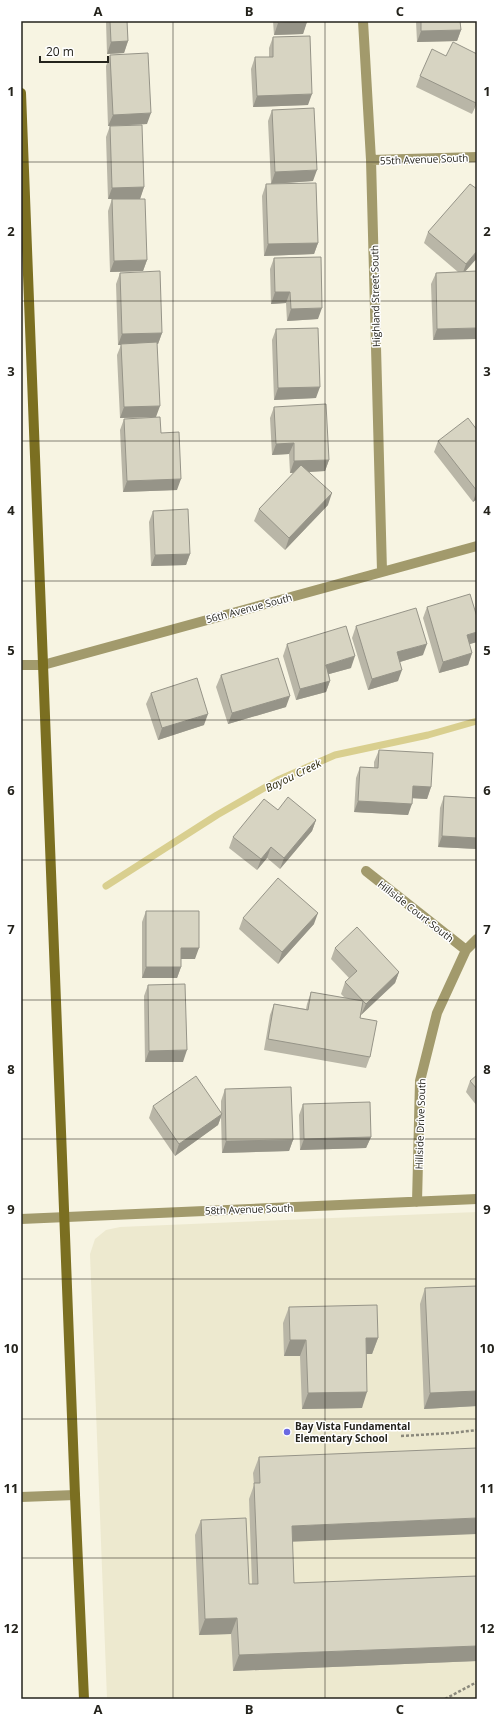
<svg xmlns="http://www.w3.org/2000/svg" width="498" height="1720" viewBox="0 0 498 1720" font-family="'Open Sans',sans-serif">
	<rect width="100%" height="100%" fill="#f7f4e2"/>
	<path fill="#ede9cf" d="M477 1212V1699H107L90 1254 95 1239 106 1230 120 1227Z"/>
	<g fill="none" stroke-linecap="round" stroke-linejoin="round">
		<path stroke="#d9cf8f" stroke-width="7" d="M106 886 217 815 278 780 335 755 428 735 477 721"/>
		<path stroke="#8b897c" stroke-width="2.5" stroke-dasharray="3 2" stroke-linecap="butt" d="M401 1436 452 1433 477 1430
			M445 1699 477 1682"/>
		<path stroke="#a29a6c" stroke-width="10" d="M363 21 371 160 382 571
			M371 160 477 157
			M21 665H43L477 546
			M366 871 466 950
			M417 1202 420 1081 437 1013 466 950 477 939
			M21 1219 477 1199
			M21 1497 75 1495"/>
		<path stroke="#7b6f21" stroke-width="10" d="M21 93 75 1495 84 1699"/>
	</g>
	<path fill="#b9b6a7" d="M106 21H138L127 22 128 41 124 53 107 54Z
		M273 21H307L303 34 274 35Z
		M416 21H460L461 30 457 41 417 42Z
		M273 37 308 105 253 107 251 69 255 57H269V48Z
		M477 54V102L472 114 416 87 420 76 446 56Z
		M110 55 147 124 131 125 144 187 140 199H108L106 137 110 126H108L106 66Z
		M272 110 313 181 271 184 268 121Z
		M266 184 318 243 314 254 264 256 262 196Z
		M112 199 147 260 143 271 110 272 108 211Z
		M428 232 477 258 465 272 433 340 431 284 436 273 458 272 424 243Z
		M274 258 318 319 287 321 286 303 271 304 270 269Z
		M120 273 162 333 158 344H157L156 417 120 418 117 355 121 345H118L116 284Z
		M276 329 316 398 274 400 272 340Z
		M274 407 329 460 325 471 309 472 328 505 285 550 254 521 259 509 294 473H290L289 454 272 455 270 418Z
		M124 419 161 433 177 490 123 492 120 430Z
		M477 430V499L473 502 434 452 438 441Z
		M153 511 190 554 186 565 151 566 149 522Z
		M427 607 477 642 469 644 472 653 468 665 439 673 423 618Z
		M356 626 423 655 400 662 398 681 368 690 352 638Z
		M287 644 351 668 329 674 330 681 326 692 296 700 283 656Z
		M221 675 286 707 228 724 216 687Z
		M151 693 204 725 158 740 146 704Z
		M379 750 431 787 427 799 412 798 408 815 354 812 356 778 360 767 374 768V762Z
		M444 796 477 798V849L438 847 440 808Z
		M278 810 316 820 312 831 280 869 267 858 257 870 229 848 233 837Z
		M146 911 195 959H181V967L177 978H142V922Z
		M243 918 314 924 278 964 239 929Z
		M335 948 399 972 395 983 361 1015V1014L360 1018 370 1057 366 1068 264 1050 270 1015 274 1004 306 1009 307 1004 311 992 345 998 341 994 345 982 349 978 331 959Z
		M148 985 183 1062H145L144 996Z
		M477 1075V1106L466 1092 470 1081Z
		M225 1089 293 1140 289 1151 222 1153 221 1117 218 1125 175 1156 149 1118 153 1106 221 1112V1101Z
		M303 1104 371 1137 366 1148 300 1150 299 1115Z
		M477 1286V1406L424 1409 420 1304 425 1288Z
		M289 1307 378 1338 372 1354H366L362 1408 302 1409 300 1356H284L283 1323Z
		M259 1457 292 1541 294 1583 477 1576V1661L233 1671 231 1634 199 1635 195 1535 201 1520 249 1584H252L249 1499 254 1485 253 1473Z"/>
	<path fill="#969488" d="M307 22 303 34 274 35 278 23Z
		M461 30 457 41 417 42 421 31Z
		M128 41 124 53 107 54 111 42Z
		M312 94 308 105 253 107 257 96Z
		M477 100V102L472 114 476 103Z
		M151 113 147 124 108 126 113 115Z
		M317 170 313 181 271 184 275 172Z
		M144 187 140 199H108L112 188Z
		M318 243 314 254 264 256 268 244Z
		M477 251V258L462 275 466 264Z
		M147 260 143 271 110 272 114 261Z
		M275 292H290L286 303 271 304Z
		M322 308 318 319 287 321 291 309Z
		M477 328V339L433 340 437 329Z
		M162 333 158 344 121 345V344V345H118L122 334Z
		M320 387 316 398 274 400 278 388Z
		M160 406 156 417 120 418 124 407Z
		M294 443 289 454 272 455 276 444Z
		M329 460 325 471 290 473 294 461Z
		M181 479 177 490 123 492 127 481Z
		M477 490V499L473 502Z
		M332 493 328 505 285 550 289 538Z
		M190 554 186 565 151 566 155 555Z
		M477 632V642L463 646 467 635Z
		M427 644 423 655 393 664 397 652Z
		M472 653 468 665 439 673 443 662Z
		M355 656 351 668 322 676 326 665Z
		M402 670 398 681 368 690 372 679Z
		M330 681 326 692 296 700 300 689Z
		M290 696 286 707 228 724 232 713Z
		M208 714 204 725 158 740 162 728Z
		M413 786 431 787 427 799 409 798Z
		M358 801 412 804 408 815 354 812Z
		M316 820 312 831 280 869 284 858Z
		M442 836 477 838V849L438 847Z
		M271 847 267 858 257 870 261 859Z
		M318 913 314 924 278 964 282 952Z
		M181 948H199L195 959H177Z
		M146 967H181L177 978H142Z
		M399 972 395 983 361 1015 366 1004Z
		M187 1050 183 1062H145L149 1051Z
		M222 1114 218 1125 175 1156 179 1144Z
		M371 1137 366 1148 300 1150 304 1139Z
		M293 1140 289 1151 222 1153 226 1141Z
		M366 1338H378L372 1354H360Z
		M290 1340H306L300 1356H284Z
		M477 1391V1406L424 1409 430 1393Z
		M367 1392 362 1408 302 1409 308 1393Z
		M477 1518V1534L286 1542 292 1526Z
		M237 1618 231 1634 199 1635 205 1619Z
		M477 1646V1661L233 1671 239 1655Z"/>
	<path fill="#d7d4c2" stroke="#969488" d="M110 21H127L128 41 111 42Z
		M278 21H307V22L278 23Z
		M421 21H460L461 30 421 31Z
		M310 36 312 94 257 96 255 57H273V37Z
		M453 42 477 54V100L476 103 420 76 432 49 446 56Z
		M148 53 151 113 113 115 110 55Z
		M314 108 317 170 275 172 272 110Z
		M142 125 144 187 112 188 110 126Z
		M316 183 318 243 268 244 266 184Z
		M470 184 477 189V251L466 264 428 232Z
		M112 199H145L147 260 114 261Z
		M321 257 322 308 291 309 290 292H275L274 258Z
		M160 271 162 333 122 334 120 273Z
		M477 271V328L437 329 436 273Z
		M318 328 320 387 278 388 276 329Z
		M157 342 160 406 124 407 121 344Z
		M326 404 329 460 294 461V443L276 444 274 407Z
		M160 417 161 433 179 432 181 479 127 481 124 419Z
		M468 418 477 430V491L438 441Z
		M301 465 332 493 289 538 259 509Z
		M188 509 190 554 155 555 153 511Z
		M470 594 477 617V632L467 635 472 653 443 662 427 607Z
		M416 608 427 644 397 652 402 670 372 679 356 626Z
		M346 626 355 656 326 665 330 681 300 689 287 644Z
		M278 658 290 696 232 713 221 675Z
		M197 678 208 714 162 728 151 693Z
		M379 750 433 753 431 787 413 786 412 804 358 801 360 767 378 768Z
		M444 796 477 798V838L442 836Z
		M288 797 316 820 284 858 271 847 261 859 233 837 264 799 278 810Z
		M278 878 318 913 282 952 243 918Z
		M146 911H199V948H181V967H146Z
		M357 927 399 972 366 1004 345 982 357 971 335 948Z
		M185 984 187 1050 149 1051 148 985Z
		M311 992 363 1001 360 1018 377 1021 370 1057 268 1039 274 1004 308 1010Z
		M477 1075V1089L470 1081Z
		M196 1076 222 1114 179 1144 153 1106Z
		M291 1087 293 1140 226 1141 225 1089Z
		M370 1102 371 1137 304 1139 303 1104Z
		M477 1286V1391L430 1393 425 1288Z
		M377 1305 378 1338H366L367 1392 308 1393 306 1340H290L289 1307Z
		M477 1448V1518L292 1526 294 1583 477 1576V1646L239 1655 237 1618 205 1619 201 1520 246 1518 249 1584H258L254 1483H260L259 1457Z"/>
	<path fill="none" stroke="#24231c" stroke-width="1" stroke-opacity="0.55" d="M173 21V1699M325 21V1699M21 162H477M21 301H477M21 441H477M21 581H477M21 720H477M21 860H477M21 1000H477M21 1139H477M21 1279H477M21 1419H477M21 1558H477"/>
	<circle fill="#6a69e2" stroke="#fff" stroke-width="1.5" cx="287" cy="1432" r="4"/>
	<g text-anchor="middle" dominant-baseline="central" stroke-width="3" stroke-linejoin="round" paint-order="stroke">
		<g font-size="10" fill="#24231c" stroke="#fff">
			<text transform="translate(424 159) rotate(-2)">55th Avenue South</text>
			<text transform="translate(375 296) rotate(-91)">Highland Street South</text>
			<text transform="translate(249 608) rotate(-15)">56th Avenue South</text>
			<text transform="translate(416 911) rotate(38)">Hillside Court South</text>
			<text transform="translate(420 1124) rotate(-88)">Hillside Drive South</text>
			<text transform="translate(249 1209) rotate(-2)">58th Avenue South</text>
		</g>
		<g font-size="10" font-weight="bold" fill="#24231c" stroke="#fff" text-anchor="start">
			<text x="295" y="1426">Bay Vista Fundamental<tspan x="295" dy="12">Elementary School</tspan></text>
		</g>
		<g font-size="11" font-style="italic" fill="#2f2b0e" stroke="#fff">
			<text transform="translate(293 775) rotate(-26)">Bayou Creek</text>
		</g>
	</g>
	<rect width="498" height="1720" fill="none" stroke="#ffffff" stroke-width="44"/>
	<path d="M40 56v6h68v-6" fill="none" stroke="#24231c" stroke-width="2"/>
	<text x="46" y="56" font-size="12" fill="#24231c" stroke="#ffffff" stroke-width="3" paint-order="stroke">20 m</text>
	<rect x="22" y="22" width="454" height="1676" fill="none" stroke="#24231c" stroke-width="1.5"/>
	<g font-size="13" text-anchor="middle" font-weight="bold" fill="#24231c">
		<text x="98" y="16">A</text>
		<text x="249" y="16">B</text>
		<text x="400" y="16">C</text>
		<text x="11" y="96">1</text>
		<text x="487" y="96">1</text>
		<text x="11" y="236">2</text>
		<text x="487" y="236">2</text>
		<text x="11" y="376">3</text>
		<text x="487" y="376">3</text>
		<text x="11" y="515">4</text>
		<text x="487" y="515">4</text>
		<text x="11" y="655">5</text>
		<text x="487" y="655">5</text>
		<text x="11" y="795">6</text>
		<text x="487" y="795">6</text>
		<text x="11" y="934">7</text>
		<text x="487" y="934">7</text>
		<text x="11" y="1074">8</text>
		<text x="487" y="1074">8</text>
		<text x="11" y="1214">9</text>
		<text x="487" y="1214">9</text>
		<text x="11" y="1353">10</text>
		<text x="487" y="1353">10</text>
		<text x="11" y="1493">11</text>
		<text x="487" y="1493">11</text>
		<text x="11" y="1633">12</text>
		<text x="487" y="1633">12</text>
		<text x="98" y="1714">A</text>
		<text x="249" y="1714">B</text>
		<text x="400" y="1714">C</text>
	</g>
</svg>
